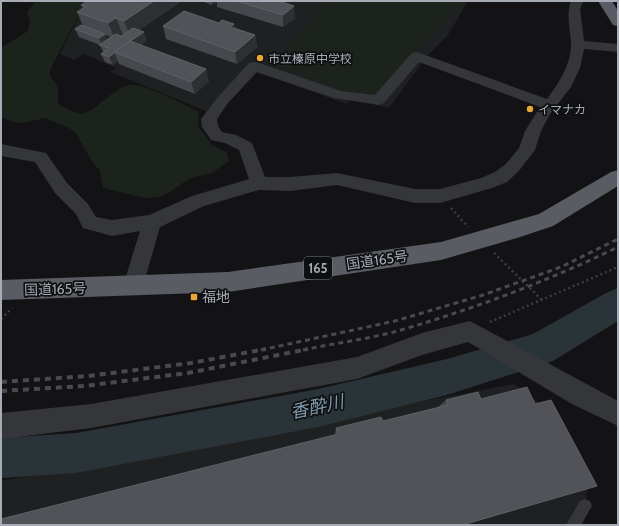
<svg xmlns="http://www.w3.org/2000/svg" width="619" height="526" viewBox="0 0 619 526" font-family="Cabin,'Noto Sans JP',sans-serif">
	<rect width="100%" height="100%" fill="#131315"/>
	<path fill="#1f2022" d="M101 1H468L448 35 427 56 389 108 351 98 347 104 247 69 208 112 110 72 116 68 84 54 74 60 60 54 83 8Z
		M514 384 541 404 588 482 583 525H1V481Z"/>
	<path fill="#1c231c" d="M35 1H86L50 70V76L58 86V104C64 107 71 111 78 113 91 118 113 87 130 85 144 83 184 105 199 112L198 126 211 144 227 153 229 161 212 173 190 178 170 192 159 197 145 198 103 188 100 171 91 160 76 133 69 128 45 118 23 123 13 122 1 117V48L28 31 30 21 27 13Z
		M330 1H462L377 94 337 89 273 63Z"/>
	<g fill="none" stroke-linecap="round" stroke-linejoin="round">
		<path fill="#2a3338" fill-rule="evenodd" d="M618 288V321L553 361 447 395 318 427 76 473 1 478V438L76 433 318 389 447 359 533 334 606 293Z"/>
		<path stroke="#3b3d41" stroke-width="2.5" stroke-dasharray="2 3" stroke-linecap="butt" d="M451 208 468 227
			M494 253 542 300
			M1 319 12 308
			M490 322 618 267"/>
		<path fill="#35363a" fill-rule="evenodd" d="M585 499 590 501 592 506 581 525H566L580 501Z"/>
		<path fill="#35363a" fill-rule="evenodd" d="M571 1H583L580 9 584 41 618 44V52L584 49 580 68 571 87 550 114 541 131 535 150 518 172 507 182 492 188 440 203H415L337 185 290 191 259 190 204 206 160 227 143 286 140 292 133 295 126 292 123 286 140 231 112 236 83 228 76 214 55 193 35 162 1 156V144L46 153 67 183 88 204 96 217 112 220 149 215 192 196 249 179 239 150 225 143 211 140 202 127 201 119 218 97 249 63 254 62 259 63 341 91 375 95 412 53 417 52 547 99C559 83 572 63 571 42 570 28 566 14 571 1ZM419 62 540 107 525 131 519 148 506 164 495 172 481 178 440 189H415L337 173 290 177H265L252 143 236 135 222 132 218 126 217 119 228 103 257 72 334 98 379 105 384 103Z
			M470 321 618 401V426L572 404 468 342 422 355 357 379 91 428 1 439V413L91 404 357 357 422 333Z"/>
		<path fill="#595c62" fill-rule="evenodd" d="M598 1H612L618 11V26L613 25Z
			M618 170V186L553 226 517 238 441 260 228 292 1 300V280L228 272 441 242 539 214 611 172Z"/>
		<path stroke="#484a4f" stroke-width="3" stroke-dasharray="5 4" stroke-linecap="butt" d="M261 350 395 321 483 295 561 267 618 239
			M303 350C335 343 370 339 401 330 476 308 548 281 618 247"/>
		<path stroke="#484a4f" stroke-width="4" stroke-dasharray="6 5" stroke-linecap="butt" d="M1 382 88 376 191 363 266 349
			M1 391 84 386 188 373 308 349"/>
	</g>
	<path fill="#47484d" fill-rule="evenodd" d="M182 1 139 30 147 40 141 45 209 81 195 94 119 64 118 61 113 65 105 62 101 54 103 52 100 45 79 37 75 29 83 26 77 12 83 8 81 5ZM122 33 124 34 121 36 119 35ZM106 35 111 37 107 39Z
		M201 1H279L295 18 283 27 217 7V2L212 5Z
		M219 23 234 24 235 28 255 35 257 47 237 64 166 39 163 26Z
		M481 399 535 404 597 486 335 435V434L336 428 383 421 439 408 438 407 446 400Z"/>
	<path fill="#2e2f32" d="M154 1H182L130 36 124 21Z
		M212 1H216L217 2 212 5Z
		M294 6 295 18 283 27V15Z
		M116 18 122 33 115 39 108 23Z
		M234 24 236 36 230 27Z
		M144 32 147 40 124 56 115 51Z
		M105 34 109 42 102 46 99 38Z
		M255 35 257 47 237 64 235 52Z
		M114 53 118 61 113 65 109 57Z
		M206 69 209 81 195 94 191 82Z"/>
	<path fill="#515358" stroke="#5f6167" d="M88 1H154L124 21 116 18 108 23 77 12 86 6 81 5Z
		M236 1H279L294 6 283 15Z
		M184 11 219 23 222 20 234 24 230 27 255 35 235 52 163 26Z
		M81 25 105 34 99 38 75 29Z
		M133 28 144 32 115 51 114 52V53L109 57 101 54 109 48 99 45 116 34 121 36Z
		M130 41 206 69 191 82 114 52Z
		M527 387 535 404 551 400 597 486 462 525H1V519L338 434 336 428 381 417 383 421 448 405 446 400 478 392 481 399Z"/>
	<g fill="#eaa636" stroke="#0e0f10" stroke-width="1.5">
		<circle cx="260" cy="58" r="4"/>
		<circle cx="530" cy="109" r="4"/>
		<rect x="190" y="293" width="8" height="8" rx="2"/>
	</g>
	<g text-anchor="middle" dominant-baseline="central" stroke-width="3.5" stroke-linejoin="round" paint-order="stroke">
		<g font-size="12" fill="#a6abb5" stroke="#0e0f10" text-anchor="start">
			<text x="268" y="58">市立榛原中学校</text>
			<text x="538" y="109">イマナカ</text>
		</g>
		<rect fill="#0e0f10" stroke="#787c84" stroke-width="1" x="304" y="257" width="28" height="22" rx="3"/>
		<g font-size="13" font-weight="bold" fill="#a6abb5">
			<text x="318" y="268">165</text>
		</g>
		<g font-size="14" fill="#a6abb5" stroke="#0e0f10">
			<text transform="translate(377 260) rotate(-8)">国道165号</text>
			<text transform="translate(55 289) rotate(-2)">国道165号</text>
		</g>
		<g font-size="14" fill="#a6abb5" stroke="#0e0f10" text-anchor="start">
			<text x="202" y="297">福地</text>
		</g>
		<g font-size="18" font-style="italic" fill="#7e9aaf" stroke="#0e0f10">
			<text transform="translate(317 407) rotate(-12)">香酔川</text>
		</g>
	</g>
	<rect width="619" height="526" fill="none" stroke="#a6abb5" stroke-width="4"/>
</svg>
